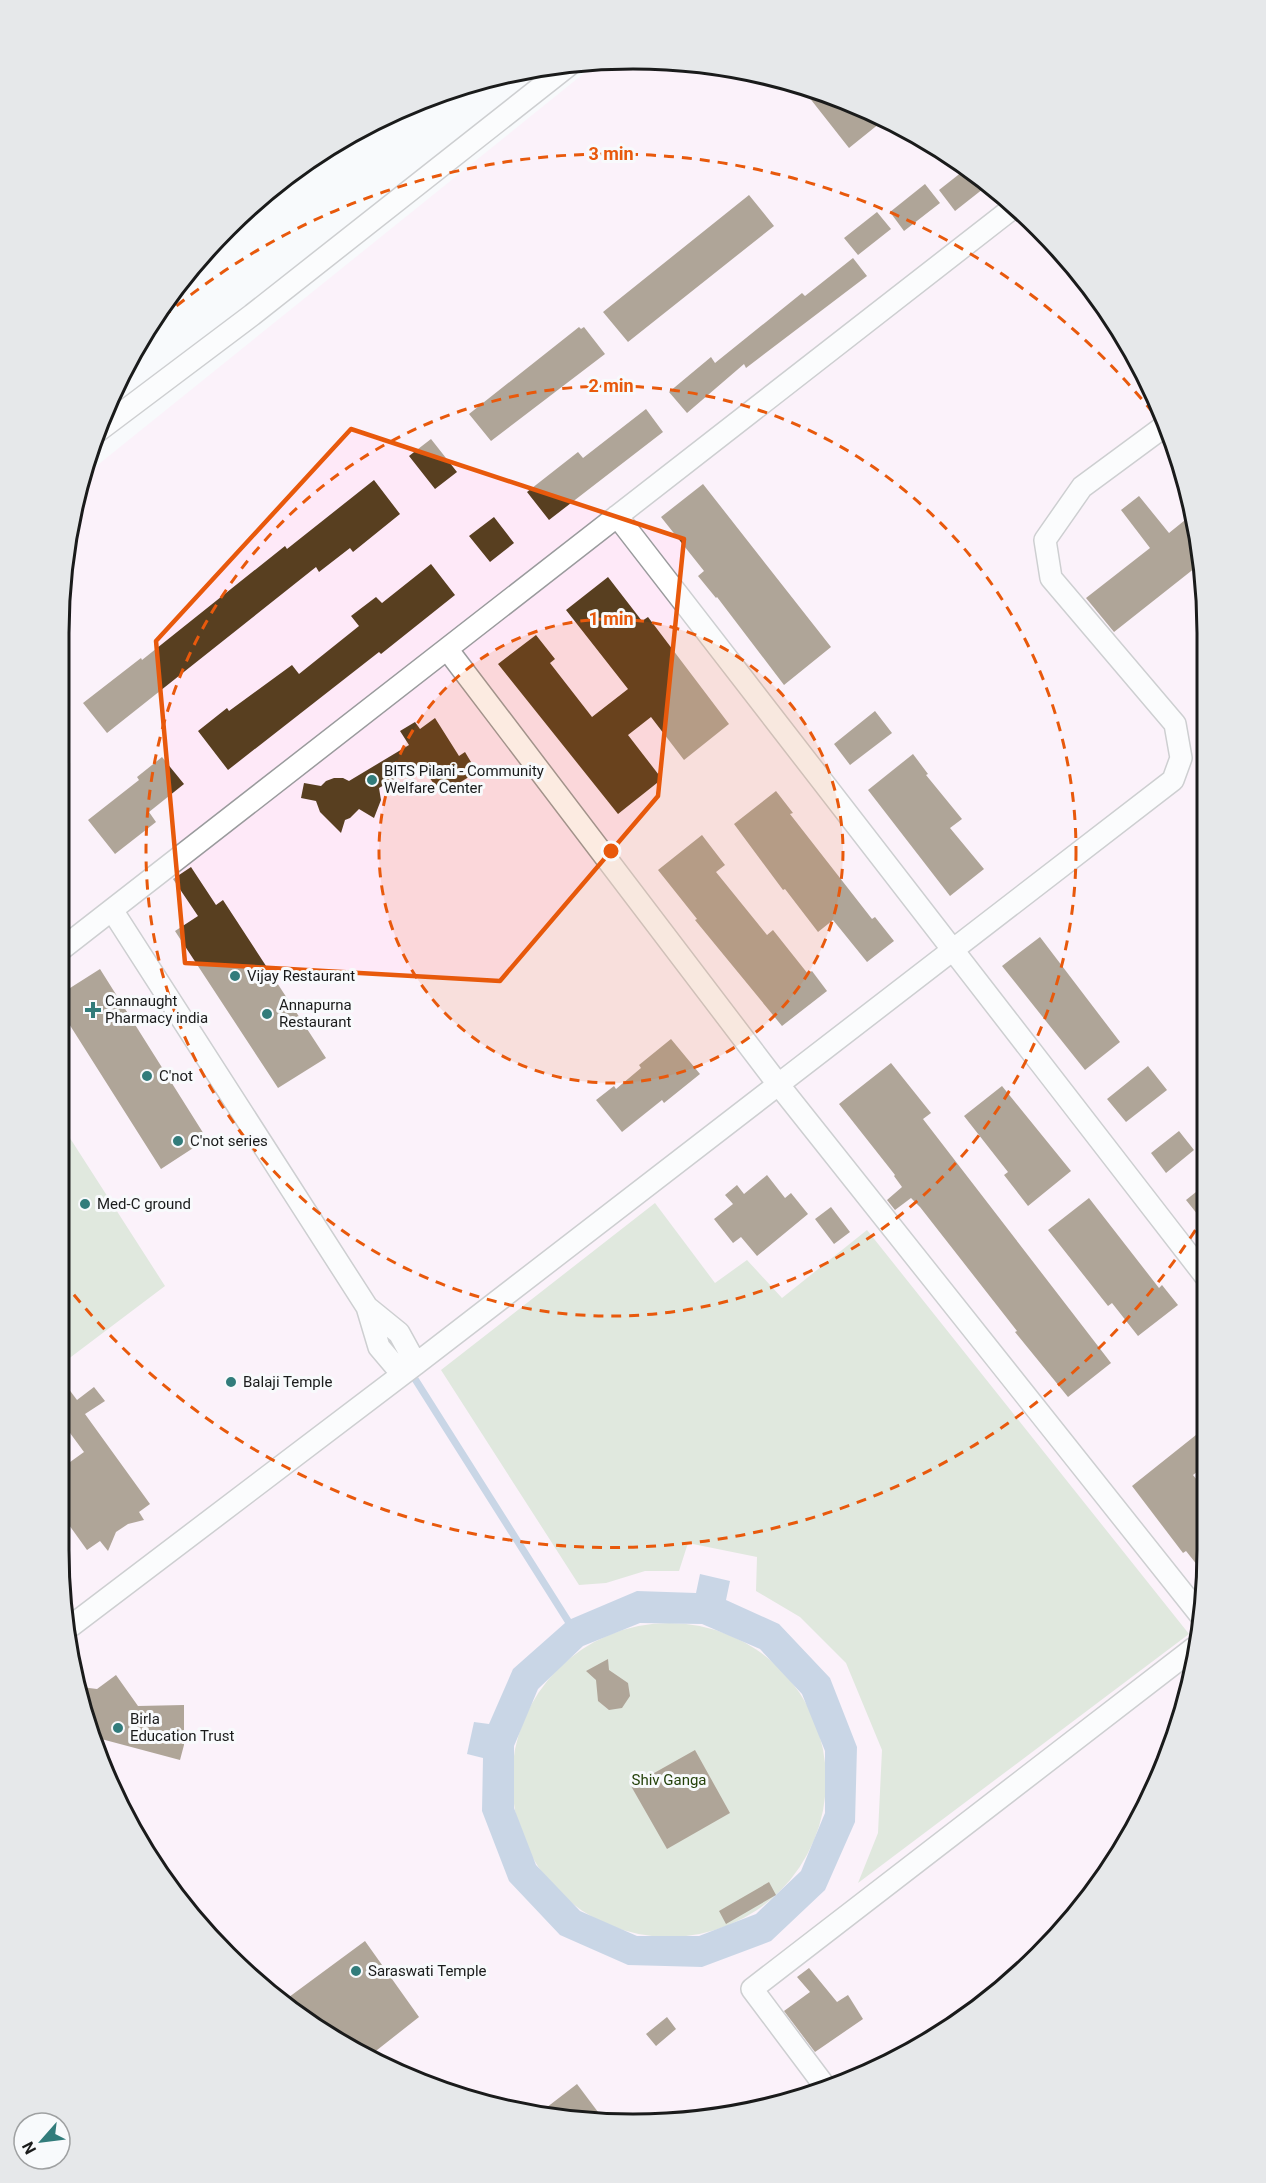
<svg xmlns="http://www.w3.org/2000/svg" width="1266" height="2183" viewBox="0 0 1266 2183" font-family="Roboto,sans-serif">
	<rect width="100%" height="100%" fill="#f8fafc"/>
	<path fill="#fee9f8" d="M633 59 745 69 853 102 952 155 1039 227 1130 345 1177 449 1206 595V1588L1177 1735 1111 1869 983 2006 818 2094 670 2123 484 2105 314 2027 177 1899 89 1734 59 1550 60 595 84 476 598 62Z"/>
	<path fill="#c4d2bb" d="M59 1121 165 1286 59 1366Z
		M655 1203 715 1283 747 1260 782 1298 867 1230 1189 1634 858 1883 878 1833 882 1750 846 1663 800 1617 756 1591 757 1557 688 1543 679 1571H645L606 1583 579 1585 441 1370Z
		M512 1780a157 157 0 1 1 314 0a157 157 0 1 1-314 0Z"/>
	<path fill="#91accd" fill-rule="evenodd" d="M418 1377 571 1619 637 1591 696 1593 700 1574 730 1581 726 1600 779 1624 830 1678 857 1747 855 1822 825 1890 771 1941 702 1967 628 1965 560 1935 509 1881 482 1811 483 1758 467 1754 474 1722 489 1724 513 1669 565 1623 412 1381ZM640 1623 702 1624 760 1649 802 1694 825 1751V1813L801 1871 756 1914 699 1936H637L580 1911 536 1865 514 1808V1746L538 1689 583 1646Z"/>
	<path fill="#583f20" d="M801 87 853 102 885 119 849 148Z
		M967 168 988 185 955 211 939 190Z
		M925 184 940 203 904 231 890 212Z
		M749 195 774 226 628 342 603 312Z
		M877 212 891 229 858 255 844 238Z
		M853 258 867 276 746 368 744 364 687 413 669 392 711 357 715 363 802 293 805 296Z
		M579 327 581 329 584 327 605 354 491 441 469 414Z
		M646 409 663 432 549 520 527 492 578 452 583 458Z
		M431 439 457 472 435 489 409 456Z
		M374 480 400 514 353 552 350 548 319 572 316 567 107 733 83 703 141 658 142 660 285 546 287 549Z
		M703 484 831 647 784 685 717 597 716 598 698 576 704 571 661 517Z
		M1139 496 1169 533 1190 516 1200 564 1114 632 1086 598 1150 548 1121 510Z
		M494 517 514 543 490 562 469 536Z
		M431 564 455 595 381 654 379 652 228 770 198 731 227 708 229 711 292 665 299 674 359 626 351 616 376 597 382 603Z
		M608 577 642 621 648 617 729 724 684 760 651 717 628 735 662 779 618 814 498 664 536 635 555 659 550 663 592 717 628 689 566 610Z
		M875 711 892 733 850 765 834 744Z
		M435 718 459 756 465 752 477 772 441 794 420 764 379 788 381 800 374 818 359 809 350 818 345 820 341 833 320 812 316 801 301 798 304 783 321 786 326 781 334 778H343L349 781 409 745 400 731 415 722 420 729Z
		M913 754 928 774 926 775 962 819 950 828 984 869 950 896 868 790Z
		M162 757 184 784 149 812 156 822 115 854 88 820 139 780 137 777Z
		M776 791 793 813 790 814 872 919 875 917 894 941 867 962 833 920 818 932 785 889 783 890 734 824Z
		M702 835 725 865 716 872 767 935 773 930 808 974 812 971 827 991 782 1026 695 920 697 919 658 870Z
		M191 867 216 905 223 900 326 1058 278 1088 175 931 198 916 173 879Z
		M1040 937 1120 1042 1085 1070 1002 966Z
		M100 969 207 1139 161 1169 59 1008V995Z
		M671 1039 700 1074 664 1103 662 1100 622 1132 596 1100 614 1086 616 1089 641 1068 639 1065Z
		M891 1063 931 1113 923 1119 1111 1363 1068 1397 1015 1332 1017 1331 920 1207 911 1198 895 1210 887 1200 902 1187 894 1176 895 1175 839 1104Z
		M1148 1066 1167 1090 1126 1122 1107 1099Z
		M1002 1086 1071 1171 1028 1206 1004 1175 1008 1172 964 1116Z
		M1179 1131 1194 1150 1166 1173 1151 1153Z
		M767 1175 785 1198 791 1193 808 1214 757 1256 741 1237 733 1243 714 1219 733 1204 725 1195 737 1185 744 1194Z
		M1206 1184V1225L1186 1200Z
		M1089 1198 1159 1288 1162 1285 1178 1305 1138 1336 1112 1303 1108 1306 1048 1230Z
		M831 1207 850 1232 834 1244 815 1219Z
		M59 1376 77 1400 94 1387 105 1401 85 1414 150 1504 139 1512 144 1520 128 1524 116 1532 108 1551 100 1541 87 1550 59 1511V1470L84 1452 59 1418Z
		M1206 1427V1465L1193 1475 1206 1491V1576L1186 1551 1183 1553 1132 1486Z
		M608 1659 609 1670 628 1683 630 1696 622 1708 609 1710 598 1701 596 1680 586 1671Z
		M116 1675 138 1706 184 1705V1745L180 1760 90 1736 81 1687 97 1689Z
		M695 1750 730 1813 667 1849 631 1786Z
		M769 1882 776 1895 726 1924 719 1911Z
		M365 1941 419 2017 372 2054 314 2027 285 2000Z
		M809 1968 837 2002 848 1995 863 2019 815 2052 784 2011 810 1992 797 1977Z
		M667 2017 676 2029 656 2046 646 2034Z
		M577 2084 601 2116 542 2111Z"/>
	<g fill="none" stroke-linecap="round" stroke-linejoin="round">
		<g stroke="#9a9b9d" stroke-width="24">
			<path id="minor" d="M98 431 252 315 569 65
				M617 516 1206 1277
				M447 649 778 1084 1201 1616
				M112 910 367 1307 379 1347 401 1373
				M59 951 1014 207
				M367 1307 399 1333 416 1364
				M71 1626 416 1364 1173 780 1181 758 1175 724 1051 578 1045 540 1082 487 1166 425
				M827 2089 752 1989 1194 1648"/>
		</g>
		<use href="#minor" stroke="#fff" stroke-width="21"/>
	</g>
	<path d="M0 0H1266V2183H0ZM351 429 684 539 658 796 500 981 185 963 156 641Z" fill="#f8fafc" fill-opacity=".55" fill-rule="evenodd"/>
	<path fill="none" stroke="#e8590c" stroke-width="4.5" stroke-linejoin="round" d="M351 429 684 539 658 796 500 981 185 963 156 641Z"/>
	<circle cx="611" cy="851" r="232" fill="#e8590c" fill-opacity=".12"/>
	<g fill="none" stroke="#e8590c" stroke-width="3" stroke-dasharray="10 8">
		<circle cx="611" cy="851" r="232"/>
		<circle cx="611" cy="851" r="465"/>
		<path d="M1205 1215A697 697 0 0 1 62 1280M149 329A697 697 0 0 1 1171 436"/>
	</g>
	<g fill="#327c7b" stroke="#f8fafc" stroke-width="2">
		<circle cx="372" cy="780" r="6"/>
		<circle cx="235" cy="976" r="6"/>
		<path d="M90 1001h6v6h6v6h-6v6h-6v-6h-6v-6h6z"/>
		<circle cx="267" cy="1014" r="6"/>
		<circle cx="147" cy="1076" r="6"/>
		<circle cx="178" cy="1141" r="6"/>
		<circle cx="85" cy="1204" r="6"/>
		<circle cx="231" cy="1382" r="6"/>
		<circle cx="118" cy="1728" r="6"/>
		<circle cx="356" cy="1971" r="6"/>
	</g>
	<g text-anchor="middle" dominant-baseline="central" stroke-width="6" stroke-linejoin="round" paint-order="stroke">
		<g font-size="15" fill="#1a1b1b" stroke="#f8fafc" text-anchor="start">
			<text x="384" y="771">BITS Pilani - Community<tspan x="384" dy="17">Welfare Center</tspan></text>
			<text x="247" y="976">Vijay Restaurant</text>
			<text x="105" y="1001">Cannaught<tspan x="105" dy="17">Pharmacy india</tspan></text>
			<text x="279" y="1005">Annapurna<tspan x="279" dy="17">Restaurant</tspan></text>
			<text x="159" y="1076">C'not</text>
			<text x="190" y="1141">C'not series</text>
			<text x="97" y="1204">Med-C ground</text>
			<text x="243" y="1382">Balaji Temple</text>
			<text x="130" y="1719">Birla<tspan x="130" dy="17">Education Trust</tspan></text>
			<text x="368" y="1971">Saraswati Temple</text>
		</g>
		<g font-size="15" fill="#25420b" stroke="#f8fafc">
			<text x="669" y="1780">Shiv Ganga</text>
		</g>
	</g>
	<path d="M0 0H1266V2183H0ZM633 69H633A564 564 0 0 1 1197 633V1550A564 564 0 0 1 633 2114H633A564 564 0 0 1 69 1550V633A564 564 0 0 1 633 69Z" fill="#e6e8ea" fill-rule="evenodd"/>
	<path fill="none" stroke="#1a1b1b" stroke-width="3" d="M633 69H633A564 564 0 0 1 1197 633V1550A564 564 0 0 1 633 2114H633A564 564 0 0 1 69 1550V633A564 564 0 0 1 633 69Z"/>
	<circle cx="611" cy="851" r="9" fill="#e8590c" stroke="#f8fafc" stroke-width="3"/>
	<g font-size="18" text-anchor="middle" font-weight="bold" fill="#e8590c" stroke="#f8fafc" stroke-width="6" stroke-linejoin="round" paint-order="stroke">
		<text x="611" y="160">3 min</text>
		<text x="611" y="392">2 min</text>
		<text x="611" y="625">1 min</text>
	</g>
	<g transform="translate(42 2141) rotate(242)"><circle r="28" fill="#f8fafc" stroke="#9fa1a2" stroke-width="1.5"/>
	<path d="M0-4.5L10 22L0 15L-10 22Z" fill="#327c7b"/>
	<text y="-9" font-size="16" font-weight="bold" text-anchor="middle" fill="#1a1b1b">N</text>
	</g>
</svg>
